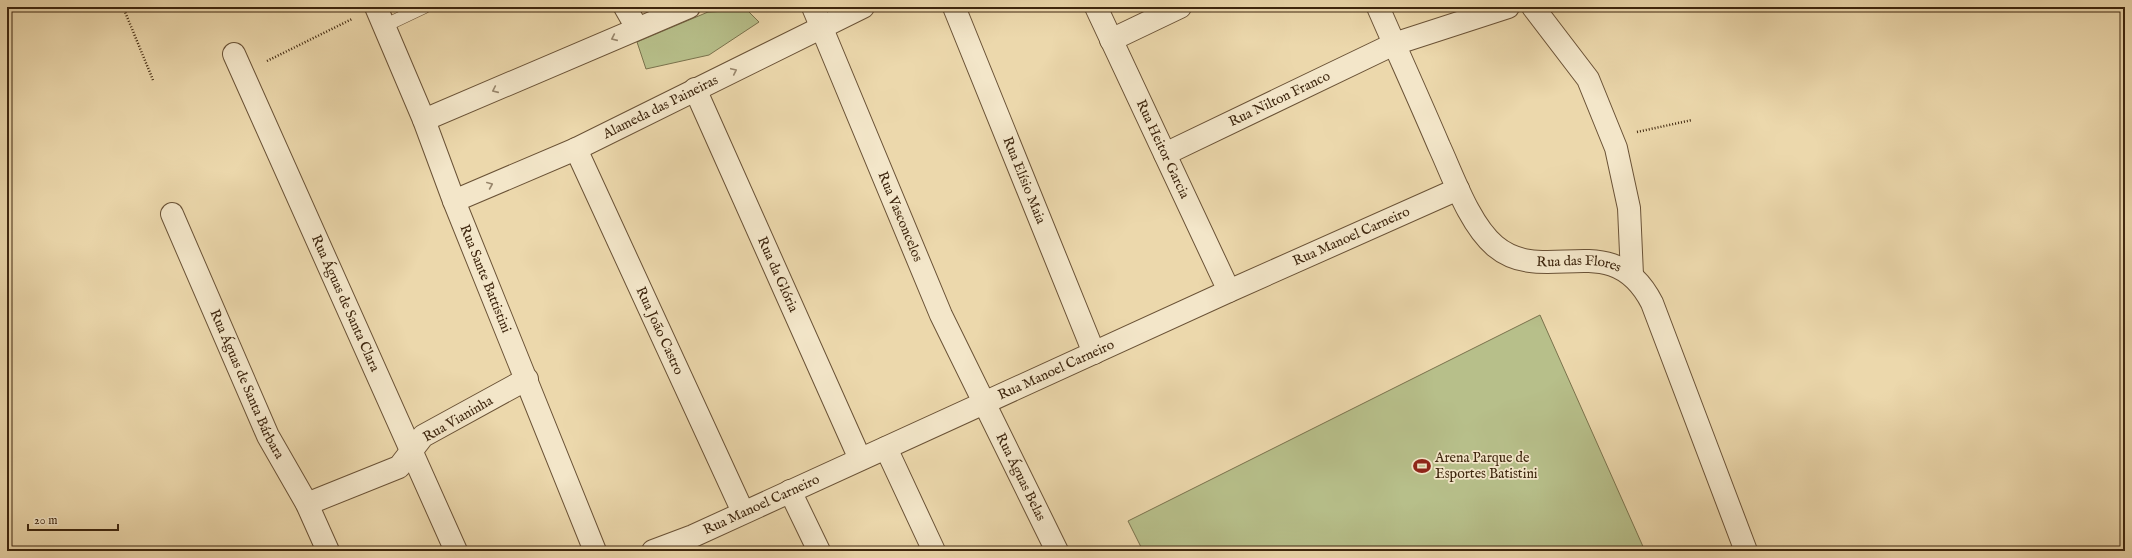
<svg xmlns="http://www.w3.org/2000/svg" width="2132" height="558" viewBox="0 0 2132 558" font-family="'IM FELL English',serif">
	<rect width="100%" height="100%" fill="#ecd8ac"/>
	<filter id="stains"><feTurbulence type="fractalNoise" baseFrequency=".005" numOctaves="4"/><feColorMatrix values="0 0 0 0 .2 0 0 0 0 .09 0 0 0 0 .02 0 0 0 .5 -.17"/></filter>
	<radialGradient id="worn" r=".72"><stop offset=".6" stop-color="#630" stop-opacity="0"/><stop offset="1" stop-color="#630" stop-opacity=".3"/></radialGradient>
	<path fill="#b7bf8a" stroke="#7a724c" d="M747 10 759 22 709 55 646 69 637 42 708 12Z
		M1540 315 1645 551H1143L1128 521Z"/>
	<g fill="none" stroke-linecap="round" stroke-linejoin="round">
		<g stroke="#6a5236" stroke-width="14">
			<path id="service" d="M384 26 424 7"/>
		</g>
		<g stroke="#6a5236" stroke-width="24">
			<g id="minor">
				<path id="s1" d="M376 7 424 120 454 201 595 551"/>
				<path d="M625 7 637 28"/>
				<path id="s2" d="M813 7 941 315 1057 551"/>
				<path id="s3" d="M954 7 1094 353"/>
				<path id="s4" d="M1096 7 1229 291"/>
				<path id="s5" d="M1378 7C1398 53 1419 99 1439 146 1453 176 1469 224 1495 246 1545 288 1612 225 1652 303L1746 551"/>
				<path d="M1533 7 1588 79 1616 148 1629 208 1632 275"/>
				<path d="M1111 40 1180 7"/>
				<path id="s6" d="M234 54 456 551"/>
				<path id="s7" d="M695 89 860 459"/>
				<path d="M424 120 689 7"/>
				<path id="s8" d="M576 149 743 512"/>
				<path id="s9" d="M1165 154 1394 44 1508 7"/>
				<path id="s10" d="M454 201 576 149 863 7"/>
				<path id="s11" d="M172 214 268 436 307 504 328 551"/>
				<path d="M886 448 934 551"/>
				<path d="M790 491 819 551"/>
				<path d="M307 504 399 467 423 436 527 379"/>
				<path id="s12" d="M653 551 693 536 1229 291 1458 189"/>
			</g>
		</g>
		<path stroke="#3e260e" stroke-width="2.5" stroke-dasharray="1 2" stroke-linecap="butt" d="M123 7 153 80
			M267 61 352 19
			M1637 132 1692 120"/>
		<use href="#service" stroke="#f3e6c9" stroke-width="13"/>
		<use href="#minor" stroke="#f3e6c9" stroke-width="22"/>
	</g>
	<defs><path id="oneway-chevron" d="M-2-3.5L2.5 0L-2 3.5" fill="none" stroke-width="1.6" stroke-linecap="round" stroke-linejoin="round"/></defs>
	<g stroke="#98866c">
		<use href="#oneway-chevron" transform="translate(614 38) rotate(156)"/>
		<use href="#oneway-chevron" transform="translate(734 71) rotate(-25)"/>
		<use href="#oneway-chevron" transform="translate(495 90) rotate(156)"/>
		<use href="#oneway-chevron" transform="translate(490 185) rotate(-23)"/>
	</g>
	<defs>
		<g id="stadium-bare" transform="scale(1.38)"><path d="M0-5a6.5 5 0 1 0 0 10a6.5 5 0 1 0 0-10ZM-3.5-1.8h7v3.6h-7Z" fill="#8f2418" stroke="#f3e6c9" stroke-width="2.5" paint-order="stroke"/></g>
	</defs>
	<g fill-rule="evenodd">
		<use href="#stadium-bare" x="1422" y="466"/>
	</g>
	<g text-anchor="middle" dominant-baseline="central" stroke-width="3.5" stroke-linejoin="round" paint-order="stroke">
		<g font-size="14" fill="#3e260e" stroke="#f3e6c9">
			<text stroke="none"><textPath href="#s9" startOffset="127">Rua Nilton Franco</textPath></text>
			<text stroke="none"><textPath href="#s10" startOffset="227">Alameda das Paineiras</textPath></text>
			<text stroke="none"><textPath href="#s4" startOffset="157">Rua Heitor Garcia</textPath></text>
			<text stroke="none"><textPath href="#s3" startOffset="187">Rua Elísio Maia</textPath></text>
			<text stroke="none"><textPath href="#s2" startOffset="227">Rua Vasconcelos</textPath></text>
			<text stroke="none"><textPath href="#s12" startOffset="766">Rua Manoel Carneiro</textPath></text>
			<text stroke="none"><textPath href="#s5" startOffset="355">Rua das Flores</textPath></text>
			<text stroke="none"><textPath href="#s7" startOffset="203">Rua da Glória</textPath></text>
			<text stroke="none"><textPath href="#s1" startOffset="293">Rua Sante Battistini</textPath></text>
			<text stroke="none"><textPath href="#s6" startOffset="273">Rua Águas de Santa Clara</textPath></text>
			<text stroke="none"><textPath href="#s8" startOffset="200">Rua João Castro</textPath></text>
			<text stroke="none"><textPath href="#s12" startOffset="442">Rua Manoel Carneiro</textPath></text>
			<text stroke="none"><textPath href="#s11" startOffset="186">Rua Águas de Santa Bárbara</textPath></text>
			<text transform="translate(458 419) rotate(-30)">Rua Vianinha</text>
			<text stroke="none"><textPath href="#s2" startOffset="514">Rua Águas Belas</textPath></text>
			<text stroke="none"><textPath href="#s12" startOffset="118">Rua Manoel Carneiro</textPath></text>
		</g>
		<g font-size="14" fill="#3e260e" stroke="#f3e6c9" text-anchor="start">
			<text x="1435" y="458">Arena Parque de<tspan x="1435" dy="16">Esportes Batistini</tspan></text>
		</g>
	</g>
	<rect width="2132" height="558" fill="none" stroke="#ecd8ac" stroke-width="24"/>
	<rect x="8" y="8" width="2116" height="542" fill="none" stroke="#3e260e" stroke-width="2"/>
	<rect x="12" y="12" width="2108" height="534" fill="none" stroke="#3e260e"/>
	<path d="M28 524v6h90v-6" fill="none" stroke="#3e260e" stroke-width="2"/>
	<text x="34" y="524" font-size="12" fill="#3e260e" stroke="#f3e6c9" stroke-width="3" paint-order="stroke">20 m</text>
	<rect width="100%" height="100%" filter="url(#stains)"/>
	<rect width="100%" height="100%" fill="url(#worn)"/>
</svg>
